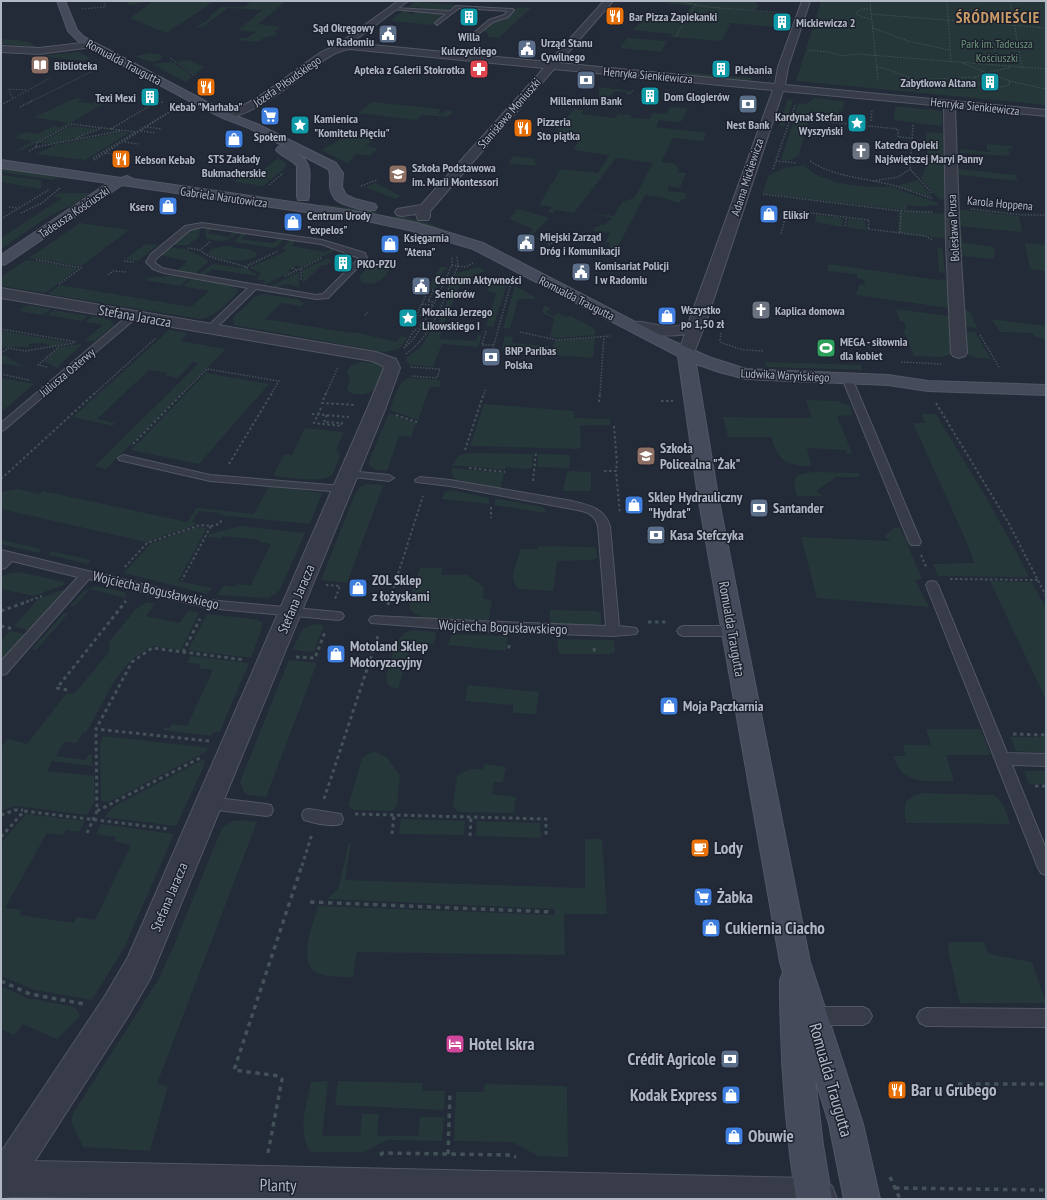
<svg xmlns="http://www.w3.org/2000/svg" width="1047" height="1200" viewBox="0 0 1047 1200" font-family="'PT Sans Narrow',sans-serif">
	<rect width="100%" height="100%" fill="#232a38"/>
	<path fill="#26373a" d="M126 1H215L166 33 130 18 153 1 129 5Z
		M252 1H286L258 24 281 27 273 32 278 33 273 36H268L258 42 238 40 240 38H246L256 32 238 30 262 10 228 8 202 27H196L207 21 212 14 221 7H244Z
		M666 1H758L756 4 759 5 757 9 754 10 719 8 790 15 785 28 731 23 722 41 670 37 672 34 633 30 643 18 682 20 691 6 665 3Z
		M821 1H1046V105L796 81Z
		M415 2 458 5 445 11 419 9 422 7 407 8Z
		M518 7 531 8 499 38 488 37V33L484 31 483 29C495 19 506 17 518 7Z
		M404 10 410 11 407 13 413 14 416 11 442 14 440 16H443L433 25 390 21Z
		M627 38 667 41 661 52 620 48Z
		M1 39C11 40 29 39 36 47L1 44Z
		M79 52 90 58 84 61 40 56Z
		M150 53 159 54 163 57C154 66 145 60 135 56Z
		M190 60 204 67 194 75 176 61Z
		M172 62 192 76 186 82 152 64Z
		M686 72 750 78 752 79 751 82 685 75Z
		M599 87 631 91 630 93 616 91 608 97 613 100 604 101 599 99Z
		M76 98 83 99 78 102 93 103 99 100 96 103 103 104 38 142 23 150 15 151 33 141 14 138 25 132 38 134 53 126 60 127 68 123 34 117Z
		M815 98 845 101 842 112 839 111V114L810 112 809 118 794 116 798 103 806 104Z
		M788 99 793 100 785 126H779Z
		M372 102 441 109 438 113 439 114 447 110 454 111 447 117 422 115 416 120 358 113Z
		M895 106 942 111V126L894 120Z
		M670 107 688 108 682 121H677L676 122 659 120 656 127 707 133 703 141 673 138 661 162 673 163 679 168 677 172 686 173 680 188 669 186 667 191 687 193 685 199H682L680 203 659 197 645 195 613 256 608 252 610 243 605 242 610 233 593 231 595 227 600 226 601 224 605 225 612 218 590 213 614 216 622 202 634 198 653 163 616 158 574 213 556 210 553 213 548 212 552 207 539 205 550 187 548 186 551 183H553L560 169 598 173 609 155 573 150 579 140 552 137 574 109 583 110 581 114 615 118 618 114 632 115 630 118 649 119 653 113 667 114Z
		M958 108 1021 113 1022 116 958 110Z
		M794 120 808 121 799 155C793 159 788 163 781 160Z
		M71 126 95 129C79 137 56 146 39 143Z
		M122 132 129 133 85 160 36 154 55 145Z
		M926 132 943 133 945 200 939 199 921 178C930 166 926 146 926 132Z
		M348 133 377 137 366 146 378 148 370 156 357 154 347 163 321 150 336 142Z
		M987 144 1012 146V148H1008L1010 156 959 153 961 149 990 152V150H987Z
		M513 156 536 159 534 162 537 163 535 166 508 163Z
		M278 158 285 162V168L263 186 234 182 249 171 260 172Z
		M803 165 817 175 838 183 866 187H891L938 203 939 206 929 205V207L907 205V210H903L763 193 768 176 784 168Z
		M1 169 59 177 53 180 1 172Z
		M958 169 1016 175 1018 181 959 175Z
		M1 175 41 180 42 187 40 189 1 182Z
		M918 180 933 197 897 186Z
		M376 183 401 196 395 199 365 187Z
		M59 193H90L77 202 46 218 1 249V238L62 198 53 196Z
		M320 204H322L378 212 375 214 326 207Z
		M517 209C529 211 539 215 549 218L532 235 548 242 545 243 528 235 533 229 509 219Z
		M957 209 1019 216 1022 232 958 226Z
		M916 211 946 214 947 237 937 238 898 232 899 212Z
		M398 215 431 224 453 234 395 218Z
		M816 215 843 218 842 227 815 222Z
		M848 219 865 221 866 230 847 227Z
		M80 223 129 230 81 266 29 258Z
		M200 227 199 237 188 245H172L192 229Z
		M205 227 214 228 208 233 228 237 235 231 239 232C228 242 221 243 206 238Z
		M958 228 961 229 963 243 994 247 995 259 960 256Z
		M243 232 247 233 241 239 273 243 280 238 286 239C280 240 280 247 274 248L234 242Z
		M290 240H296L292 246 325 252 333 248 336 250 301 267 296 266 289 270 290 272 265 285 262 284 266 281 256 279 261 273 249 268 286 251 283 248Z
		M1025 243 1046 245V271L1030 269Z
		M146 244 158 245 138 261 125 259Z
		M226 246 252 250 255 251 257 255C248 264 218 261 208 254L211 249Z
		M169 247 185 249 207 259 208 262 195 274 179 271 178 270 188 261 159 255Z
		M937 247 943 249 945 273 939 272Z
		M328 258 331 261 327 265H322L303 283 302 270Z
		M26 260 78 268 45 293 1 286V277Z
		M374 260 394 263C386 275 379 289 362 282L359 277Z
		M215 264 244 268 257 274 256 276 212 269 204 275 200 274 211 265Z
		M829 264 939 280V279L948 280 949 308 856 295 859 285 865 284 864 280 857 278V274L827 271Z
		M440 267H448L446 270H444L435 286 438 287 437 289 428 288Z
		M478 267 485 271 462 280 444 324 438 323 450 295H447L457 273Z
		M299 272V287L286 284 277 287 271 286Z
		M173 276 188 279 179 286 145 280 150 277Z
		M498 277 508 282 493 327 486 326 496 294 488 291 486 287 489 280Z
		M191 279 233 286 238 290C232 301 212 319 200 319L48 294 60 285 191 307 209 291 183 286Z
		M515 286 536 298 532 299H518L510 328H503Z
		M263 294 298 299 304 303 301 306 281 303 265 319 352 333 354 332 397 342 400 336 408 337 399 349 384 352 234 325 233 318 256 296Z
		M27 305 51 309 43 315 19 311Z
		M545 305 551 309 546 312 553 316 559 313 566 317 571 316 595 329V335L560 338 550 337 554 318 544 314 542 310Z
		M896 309 950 316 951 354 943 357 914 356 903 329H906L904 321H900Z
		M964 309 969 311 973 317H972L978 329 965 326 963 310Z
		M54 310 88 316 81 321 47 315Z
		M92 316 111 320 114 325 95 341H84L103 325 85 322Z
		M991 319 1046 326V339L1035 337 1033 333 1000 332Z
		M169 330 188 333 180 341 226 349 106 469 95 466 199 363 193 362 178 378 165 375 167 373 149 370 97 419 115 423 112 426 73 417Z
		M4 331 70 343 52 346 42 343 29 344V347C19 348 11 346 1 348V333Z
		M430 332H442L439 339 476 341 478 335H482L478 347 442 344 433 367 408 364 406 360 407 357 421 347Z
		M965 332H975L991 359C966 357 965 357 965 332Z
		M505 336 513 337 512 343 549 346 547 355 541 354 542 351 502 348Z
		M595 338 593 358 552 355 554 341Z
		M78 344 82 345 59 365 60 366 58 368 44 361 60 347Z
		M1 354 6 356 22 366 59 373 1 363Z
		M360 362 374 363 382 367 383 370 375 390C366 395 355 397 347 390L350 378 347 372 351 366Z
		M765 362 861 365 862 370 766 367Z
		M206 373 269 384 199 464 131 450Z
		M1 378 34 384 1 412Z
		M410 378 441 380 439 387H430L418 420 390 410C394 399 397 381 410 378Z
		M806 400 840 401 842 404 850 405 853 415 837 416 852 453H847L846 450 807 448 811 466C785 466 779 461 771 437H728L723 417 812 418Z
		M484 404 574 411V418L610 419V425H580L581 447 578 449 470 446Z
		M389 413 416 423 411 437 399 436 387 471 374 469 369 464V461Z
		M921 414H936L987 499 1017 553 1029 577 938 576 933 564 974 563 967 543 913 423H925Z
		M305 428 344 432 336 449 340 456 332 475C321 484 288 477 273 476L284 455H292Z
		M472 453 533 454 532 467 529 469 506 467 505 470 452 465 459 455Z
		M538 454 570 455 569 468 537 467Z
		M451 468 504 473 501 488 458 480 453 477Z
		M567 471 591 472V491H563Z
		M815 472 858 473 860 477H836L816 491 823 496H797C791 476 794 474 815 472Z
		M367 484 387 485 383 486 347 583 321 580 355 494 360 487Z
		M269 486 322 493 310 524 220 515 221 513 199 511 192 522 197 523 195 525 146 542 1 509V492L18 489 39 494 43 491 187 522 197 508 254 514Z
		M451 490 489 498V504L442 499 445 492Z
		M498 499 543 507 545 510V513L495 505V500Z
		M240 526 305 533 280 590 269 598 217 595 224 585 236 587 237 584 251 585 271 544 259 542 260 540 223 536 222 538 208 537 210 534Z
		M197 527 207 528 178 581 212 588 207 594 124 573 150 544Z
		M900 527 922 579 915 580 929 607 817 598 801 537 890 541 885 536 894 528Z
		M2 540 42 549 38 553 1 544Z
		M538 546 594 547 596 549 597 558 593 560 557 561 553 591 519 589C506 579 517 563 521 549H538Z
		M51 551 91 560 88 564 48 555Z
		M420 568H442L441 575H467L484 587 483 598 492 601 489 619 486 620 423 618 412 612 410 609 409 601Z
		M19 572 64 582 66 584 34 596 1 589V576L11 573Z
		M990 581 1031 582 1046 608V700Z
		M95 586 125 592 126 598 90 589 74 607 70 606 84 591Z
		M65 589 28 630 14 626 38 599Z
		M147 602 155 604 146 616 179 623 188 611 199 613 181 650 151 646 131 660 115 680 86 733 83 732 77 743 64 742 56 756 85 760 89 754 92 755 93 766 52 761 47 771 94 776 95 801 87 815 15 806 1 811V747L8 739 27 744 66 694H74L109 652V642L135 610Z
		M550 610 596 611 601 613V623L597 625 550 624Z
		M64 613 68 614 36 650 32 649Z
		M207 614 253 619 262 622V628L251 658 188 650Z
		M314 624 324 625 314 652 292 650 303 629Z
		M412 630 436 632 434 644 411 642 398 689 389 686 387 683 386 677C391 661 394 634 412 630Z
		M10 631 25 634 1 660V641Z
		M451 634 508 636 506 651 448 645Z
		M557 639 614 640 615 653H611V654H559Z
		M190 656 249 663 220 731 212 733 211 736 163 730 165 727 170 728 172 724 187 726 213 670 199 668 200 664 187 663Z
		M289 660 317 663 266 797 249 795 244 792 240 782Z
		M468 685 539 692 536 714 513 713V705L465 701Z
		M926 729H980L991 755H946L954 781C939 781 917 784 904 774 899 770 896 762 893 756H906L903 745H931Z
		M103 736 203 747 209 748 206 752 109 802 101 801 100 743Z
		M1010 737H1046V753L1016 751Z
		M376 752 386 757 400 775 397 806 392 811 354 810 348 806 362 758 370 753Z
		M204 759V766L176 826 105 817 113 807Z
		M484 764 506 767 503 782H494L492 794 516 797 514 813 458 812 453 806 457 776 469 769H483Z
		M1024 771H1046V784H1029Z
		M922 793 994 795C1004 802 1006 812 1010 824L906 823C903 804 903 799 922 793Z
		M26 814 85 821 79 832 66 830 63 835 47 833 5 908 22 910 20 915 74 923 77 917 95 920 131 845 114 841 116 837 96 834 101 824 174 834 125 946 92 1000 35 990 1 976V843Z
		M401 819 465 821 464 835 399 834Z
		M241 820 257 822 157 1084 168 1086 150 1151 83 1147 71 1121 74 1112 158 980 172 950 222 828 233 821Z
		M477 821 540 823 541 838 476 836Z
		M585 839H602L607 914H564L565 955 357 952 353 977C342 977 324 978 314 971 298 958 314 922 318 906L555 915V909L327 899 338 889 349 842 351 843 345 880 585 888Z
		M949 942H983L989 954 1032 962 1046 1003H960L948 950Z
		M1 986 27 998 75 1007 80 1016 57 1039 23 1024 14 1035 1 1029Z
		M328 1081 322 1136H360L362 1114H379L377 1136H418L420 1117H444L442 1141 387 1140 364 1152H311C296 1133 307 1103 311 1082Z
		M338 1081 422 1083V1091H445L444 1110 335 1105Z
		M485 1084 567 1086 568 1157 538 1156 512 1142 454 1141 456 1092H484Z"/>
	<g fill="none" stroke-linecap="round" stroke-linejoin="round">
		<g stroke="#525763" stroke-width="2">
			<path id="lane" d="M456 6 512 9 514 10 508 17 493 22 477 35 475 34V32L489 20 504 15 508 11 459 8 437 25 435 23 446 14 392 9 394 8 450 11Z
				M202 223 322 240 365 253 367 258 328 298 316 299 256 289 213 331 210 332 206 329 207 327 248 288 164 273 153 269 146 262 151 254 185 226ZM202 227 321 244 359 258 323 294 316 295 171 270 162 268 154 262 157 258 190 230Z
				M133 313 137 316 136 318 4 430 1 431V423L130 314Z
				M847 375 852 378 921 542 919 545H911L909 542 842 378Z
				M123 455 210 475 342 486 347 489 342 492 210 481 119 460 118 458Z
				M349 471 389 475 394 478 389 481 345 476 344 474 345 472Z
				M420 477 450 480 572 501C589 505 604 508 610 526L619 626 636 628 638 631 636 634 613 636 476 631 371 623 369 620 371 617 375 616 476 621 606 626 598 526C595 513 584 511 572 509L450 486 416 482 415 480Z
				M1 550 208 600 338 612 342 613 344 616 342 619 338 620 208 608 89 579 6 674 1 675V661L78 577 12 561 5 568 1 569Z
				M932 581 936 582 938 585 1007 753 1046 754V766L1012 765 1046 849V875L1041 873 1038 868 926 585 928 582Z
				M683 626H733L737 628 739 631 737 634 733 636H683L679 634 677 631 679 628Z
				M209 797 266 804 271 805 273 810 271 815 266 816 209 809 204 807 202 803 204 799Z
				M309 809 341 814 343 819 341 824C331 827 314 823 304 820L302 815 304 810Z
				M812 1007H863L869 1010 872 1016 869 1022 863 1025H812L806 1022 803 1016 806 1010Z
				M926 1008 1046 1009V1027L926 1026 920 1023 917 1017 920 1011Z"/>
		</g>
		<g stroke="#525763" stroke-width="2">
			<path id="street" d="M398 1H408L351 43 549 62 604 1H613L559 63 775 84 778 67 802 1H810L788 67 785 85 1046 110V116L955 107 960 243 967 353 965 356 959 358 953 356 951 353 946 243 944 106 783 91 706 322 694 353 692 356 686 358 680 356 678 353 685 334C665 338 646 334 627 329L625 326 627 323C648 317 668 335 689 321L773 90 554 69 430 211V217L428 220H418L416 214 402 216 397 215 395 212 397 209 421 205 544 68 350 49C335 51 324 60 312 69 286 88 259 111 227 119L221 116C226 110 239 108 246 104 273 90 295 69 320 53 328 48 338 47 344 40Z
				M90 42 95 45 93 47 39 54 1 52V46L39 48Z
				M1 288 376 352 396 359 400 368 386 407 150 979 127 1018 35 1161 813 1178 832 1186 837 1199H191L11 1197 1 1199V1152L105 996 128 957 368 407 384 368 383 366 372 361 1 298Z"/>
		</g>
		<g stroke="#525763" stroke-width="2">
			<path id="secondary" d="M57 1H65L77 30 84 37 207 102 231 114 257 124 336 163 343 173 342 187 346 195 355 199 375 204 377 207 375 210C367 212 341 205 335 199 333 197 330 190 330 187 329 180 332 175 328 169L249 128 223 118 199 106 78 41 68 31Z
				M282 146C292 149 307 157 309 168 311 175 308 187 309 197L308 200H298L297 197V166C291 159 282 157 276 150L278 147Z
				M1 160 121 178 127 176 133 179 367 213 417 223 483 243 668 339 709 357 746 369 888 375 928 381 1046 385V395L928 391 888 385 746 379 719 372 696 364 718 496 810 962 863 1124 880 1199H844L829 1124 815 1078 823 1145 832 1199H796C785 1126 780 1054 780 980L783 972 780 962 698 496 678 356 473 249 409 230 367 221 122 185 6 264 1 265V255L108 183 1 168Z"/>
		</g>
		<path stroke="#435256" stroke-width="1" stroke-dasharray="1.5 1.5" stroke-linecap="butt" d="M677 1 708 7 784 13
			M870 1 878 82
			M888 1H938
			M947 1 951 61
			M1010 1 1022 67
			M82 9 106 7 103 1
			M871 9H862L855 13 862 17 872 19
			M871 14 1046 28
			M873 28 908 41 949 50
			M676 36 696 4
			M808 50 829 52 841 56 857 54 1046 69
			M170 58 193 75
			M963 63 987 73 1011 67
			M877 67 887 69 926 84
			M981 75 997 76 1008 80 1010 84C998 90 984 88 973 80L975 77Z
			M917 80 975 77
			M899 81 912 80
			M1009 81 1046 89
			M990 87 991 93
			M627 94 631 93 633 90
			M13 98 8 89 26 90
			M7 102 50 78
			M30 102 93 71 77 68"/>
		<path stroke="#435256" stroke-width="1.5" stroke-dasharray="1.5 1.5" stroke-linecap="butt" d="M1 105 8 101
			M20 107 32 101
			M791 118 898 129V137L912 138
			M871 121 872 111
			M913 125 910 169 933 194
			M147 127 162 129
			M111 129 151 105 163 102
			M866 129 867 121
			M141 131 156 133
			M76 138 101 128
			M125 142 138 144
			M36 147 120 131
			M29 151 36 147 37 143 71 124 136 132
			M105 153 121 155
			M93 158 174 109
			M94 160 176 108
			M776 161 797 163
			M810 161C837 178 862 177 892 185 906 189 920 194 933 199
			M773 169 795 105
			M873 181 898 177 910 169
			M269 185 283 173
			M361 186 377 180
			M763 194 901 211 900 233
			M9 207 18 208
			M971 209 1022 215H1046
			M901 211 932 212
			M21 213 42 203 60 188
			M1 219 50 189
			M845 226 846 218
			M781 234 787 210 869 220 868 229 925 236 933 240
			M210 242 200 250C213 262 233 260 249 269
			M548 244 568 240
			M188 248 200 250
			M36 260 83 268
			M124 261 134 262
			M452 265 465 267 473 263
			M245 267 278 251
			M292 268 297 270
			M301 269V280
			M108 275 113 271 126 272
			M285 276 322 258
			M59 284 81 268
			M422 304 432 305
			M365 315 368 312
			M414 315 426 316
			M416 316 429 289 434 290 428 301 434 302
			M420 325 463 330
			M1 329 76 342
			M486 331 482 345H493
			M520 332 557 340 610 336
			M721 333 720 340 722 343 743 350 764 351
			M980 335 999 367
			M404 348C420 338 443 284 452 265V257
			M404 348 413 332 418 328
			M493 348 511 283
			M3 352 8 348 25 351 74 343
			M406 354C435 333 444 297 458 266L457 257
			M901 362 942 364
			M47 367 38 365 59 347
			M411 367 440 369 437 378 411 376
			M1 374 29 380
			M94 394 156 338
			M182 394 207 369 279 381 271 394
			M326 394 338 367
			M484 394 486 388
			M600 394 604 336"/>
		<path stroke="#435256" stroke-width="2" stroke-dasharray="2.5 2.5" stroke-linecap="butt" d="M326 393 322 403 355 405
			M661 401H673
			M599 402 600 393
			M936 403 1008 522 1046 596
			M321 408 314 423 341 426 342 423 324 422 327 415
			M312 414 349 417
			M396 415 417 422
			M614 426 617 464 616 471
			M133 444 183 393
			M465 450 484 393
			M229 464 272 393
			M469 468 505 472
			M604 471H616L620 514
			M1 479 95 393
			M533 481 536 451
			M491 507V518
			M211 526 219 524 222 520
			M921 555 927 569
			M125 567 147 543 200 525 211 526 182 580
			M950 579 1038 580
			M326 585 340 586 335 599
			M26 602 42 596
			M389 602 423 496"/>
		<path stroke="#435256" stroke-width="3" stroke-dasharray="3.5 3.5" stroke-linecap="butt" d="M388 605 389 601
			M1 611 29 601
			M648 622H667
			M1 626 13 629
			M509 645V651
			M594 648 595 654
			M183 652 200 619
			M296 657 315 658 325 632
			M67 690 57 688 126 601
			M1013 734 1046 735
			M209 741 96 729 132 662 152 648 245 660
			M1035 786H1046
			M324 799 378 636
			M97 811 200 758
			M355 814 546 819V838
			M1 815 15 810H23
			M87 833 97 811 96 729
			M392 834 394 815
			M470 836 471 817
			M1 837 24 811 169 829
			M302 866 312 834"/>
		<path stroke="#435256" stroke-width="3.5" stroke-dasharray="4.5 4.5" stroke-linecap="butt" d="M310 902 552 912
			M1 981 30 994 84 1004
			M958 1084H1046
			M268 1153 282 1079 279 1076 234 1070 302 865
			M448 1154 450 1092
			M380 1155 383 1153 510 1155 516 1157
			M890 1177 900 1199
			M895 1188 1046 1190"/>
		<use href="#lane" fill="#373c48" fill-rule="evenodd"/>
		<use href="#street" fill="#373c48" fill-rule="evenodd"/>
		<use href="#secondary" fill="#454b5b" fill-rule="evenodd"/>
	</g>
	<defs>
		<g id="restaurant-square" transform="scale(1)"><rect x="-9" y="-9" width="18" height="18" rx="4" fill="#e8710a" stroke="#1c212d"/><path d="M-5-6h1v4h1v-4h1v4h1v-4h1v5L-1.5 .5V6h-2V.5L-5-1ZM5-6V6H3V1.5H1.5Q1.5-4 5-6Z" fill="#fff"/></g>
		<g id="building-square" transform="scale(1)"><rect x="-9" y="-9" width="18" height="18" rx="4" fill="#0f9aa8" stroke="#1c212d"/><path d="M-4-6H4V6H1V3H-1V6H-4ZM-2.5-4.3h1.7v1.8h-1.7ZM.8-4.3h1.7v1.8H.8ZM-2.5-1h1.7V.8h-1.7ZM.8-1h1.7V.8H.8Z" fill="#fff"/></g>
		<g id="civic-square" transform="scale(1)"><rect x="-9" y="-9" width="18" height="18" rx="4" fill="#5c6f8a" stroke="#1c212d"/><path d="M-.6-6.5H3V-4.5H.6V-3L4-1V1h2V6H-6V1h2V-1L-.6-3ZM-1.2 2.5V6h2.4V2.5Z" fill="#fff"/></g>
		<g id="library-square" transform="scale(1)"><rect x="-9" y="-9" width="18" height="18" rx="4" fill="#8d6e63" stroke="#1c212d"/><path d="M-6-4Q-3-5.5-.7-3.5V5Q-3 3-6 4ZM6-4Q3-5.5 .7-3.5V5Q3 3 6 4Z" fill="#fff"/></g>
		<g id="pharmacy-square" transform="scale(1)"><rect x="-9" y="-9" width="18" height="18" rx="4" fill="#e0444e" stroke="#1c212d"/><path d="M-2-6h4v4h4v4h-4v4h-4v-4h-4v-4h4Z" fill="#fff"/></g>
		<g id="bank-square" transform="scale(1)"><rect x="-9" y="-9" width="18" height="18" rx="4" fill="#5c6f8a" stroke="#1c212d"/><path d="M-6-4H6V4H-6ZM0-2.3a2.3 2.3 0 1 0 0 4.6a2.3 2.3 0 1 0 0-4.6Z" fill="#fff"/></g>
		<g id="supermarket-square" transform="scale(1)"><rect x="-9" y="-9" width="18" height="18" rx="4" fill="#3f7fe0" stroke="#1c212d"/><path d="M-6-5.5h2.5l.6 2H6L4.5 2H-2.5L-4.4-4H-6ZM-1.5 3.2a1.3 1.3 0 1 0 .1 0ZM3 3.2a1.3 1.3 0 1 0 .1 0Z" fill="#fff"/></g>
		<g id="sight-square" transform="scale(1)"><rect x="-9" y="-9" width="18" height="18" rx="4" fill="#0f9aa8" stroke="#1c212d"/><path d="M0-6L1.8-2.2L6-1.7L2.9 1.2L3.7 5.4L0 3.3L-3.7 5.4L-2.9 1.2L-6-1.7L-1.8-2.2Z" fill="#fff"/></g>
		<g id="shop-square" transform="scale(1)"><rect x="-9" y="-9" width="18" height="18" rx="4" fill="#3f7fe0" stroke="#1c212d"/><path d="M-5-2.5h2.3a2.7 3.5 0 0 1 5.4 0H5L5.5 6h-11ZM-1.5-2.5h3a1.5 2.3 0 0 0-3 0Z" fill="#fff"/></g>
		<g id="church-square" transform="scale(1)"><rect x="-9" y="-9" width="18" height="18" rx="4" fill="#6b7280" stroke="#1c212d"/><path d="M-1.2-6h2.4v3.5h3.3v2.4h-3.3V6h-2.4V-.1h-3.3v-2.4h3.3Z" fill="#fff"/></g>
		<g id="school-square" transform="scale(1)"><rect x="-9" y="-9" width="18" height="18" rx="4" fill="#8d6e63" stroke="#1c212d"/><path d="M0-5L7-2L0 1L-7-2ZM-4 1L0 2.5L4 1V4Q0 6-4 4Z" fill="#fff"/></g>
		<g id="stadium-square" transform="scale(1)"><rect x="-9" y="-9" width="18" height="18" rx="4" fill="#2e9e5b" stroke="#1c212d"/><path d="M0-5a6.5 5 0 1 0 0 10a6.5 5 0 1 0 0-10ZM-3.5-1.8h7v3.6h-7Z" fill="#fff"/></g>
		<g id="cafe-square" transform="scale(1)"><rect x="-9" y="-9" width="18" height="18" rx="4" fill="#e8710a" stroke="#1c212d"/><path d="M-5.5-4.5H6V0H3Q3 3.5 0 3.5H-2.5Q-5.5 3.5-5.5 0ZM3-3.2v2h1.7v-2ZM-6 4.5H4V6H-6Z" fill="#fff"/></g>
		<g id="hotel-square" transform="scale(1)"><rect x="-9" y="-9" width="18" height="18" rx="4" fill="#d1479c" stroke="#1c212d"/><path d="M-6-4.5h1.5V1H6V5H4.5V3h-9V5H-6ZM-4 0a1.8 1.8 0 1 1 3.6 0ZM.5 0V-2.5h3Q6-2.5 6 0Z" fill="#fff"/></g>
	</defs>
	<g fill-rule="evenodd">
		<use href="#restaurant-square" x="615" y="16"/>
		<use href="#building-square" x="469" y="17"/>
		<use href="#building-square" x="782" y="22"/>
		<use href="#civic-square" x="388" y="34"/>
		<use href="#civic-square" x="527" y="49"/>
		<use href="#library-square" x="40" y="65"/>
		<use href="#pharmacy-square" x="479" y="69"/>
		<use href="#building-square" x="721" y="69"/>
		<use href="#bank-square" x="586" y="80"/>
		<use href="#building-square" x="990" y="82"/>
		<use href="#restaurant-square" x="206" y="87"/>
		<use href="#building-square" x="650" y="96"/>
		<use href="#building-square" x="150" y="97"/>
		<use href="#bank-square" x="748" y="104"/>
		<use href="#supermarket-square" x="270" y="116"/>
		<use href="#sight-square" x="857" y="123"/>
		<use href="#sight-square" x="300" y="125"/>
		<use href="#restaurant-square" x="523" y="128"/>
		<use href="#shop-square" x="234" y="139"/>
		<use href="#church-square" x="861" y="151"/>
		<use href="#restaurant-square" x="121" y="159"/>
		<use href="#school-square" x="398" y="174"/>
		<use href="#shop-square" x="168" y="206"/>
		<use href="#shop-square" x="769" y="214"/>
		<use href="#shop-square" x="293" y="222"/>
		<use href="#civic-square" x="526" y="243"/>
		<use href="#shop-square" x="390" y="244"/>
		<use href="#building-square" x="343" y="263"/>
		<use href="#civic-square" x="581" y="272"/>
		<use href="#civic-square" x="421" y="286"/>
		<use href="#church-square" x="761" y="310"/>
		<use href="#shop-square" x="667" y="316"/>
		<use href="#sight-square" x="408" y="318"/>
		<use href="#stadium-square" x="826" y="348"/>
		<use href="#bank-square" x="491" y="357"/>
		<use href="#school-square" x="646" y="456"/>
		<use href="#shop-square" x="634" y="505"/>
		<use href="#bank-square" x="759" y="508"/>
		<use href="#bank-square" x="656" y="535"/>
		<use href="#shop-square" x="358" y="588"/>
		<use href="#shop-square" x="336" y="654"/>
		<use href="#shop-square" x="669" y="706"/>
		<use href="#cafe-square" x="700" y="848"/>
		<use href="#supermarket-square" x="703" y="897"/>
		<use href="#shop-square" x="711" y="928"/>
		<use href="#hotel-square" x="455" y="1044"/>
		<use href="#bank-square" x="730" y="1059"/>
		<use href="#restaurant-square" x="897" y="1090"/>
		<use href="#shop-square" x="731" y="1095"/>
		<use href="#shop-square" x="734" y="1136"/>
	</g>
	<g text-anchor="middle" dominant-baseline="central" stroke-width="3" stroke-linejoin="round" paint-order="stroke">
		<g font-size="12" font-weight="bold" fill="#b2b7c4" stroke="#1c212d" text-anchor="start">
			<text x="629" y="16">Bar Pizza Zapiekanki</text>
			<text x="796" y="22">Mickiewicza 2</text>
			<text x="374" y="27" text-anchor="end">Sąd Okręgowy<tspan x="374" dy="14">w Radomiu</tspan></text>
			<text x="469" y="36" text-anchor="middle">Willa<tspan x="469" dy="14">Kulczyckiego</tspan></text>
			<text x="541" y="42">Urząd Stanu<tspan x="541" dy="14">Cywilnego</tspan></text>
			<text x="54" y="65">Biblioteka</text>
			<text x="465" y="69" text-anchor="end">Apteka z Galerii Stokrotka</text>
			<text x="735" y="69">Plebania</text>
			<text x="976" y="82" text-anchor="end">Zabytkowa Altana</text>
			<text x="664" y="96">Dom Glogierów</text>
			<text x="136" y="97" text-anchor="end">Texi Mexi</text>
			<text x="586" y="100" text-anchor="middle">Millennium Bank</text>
			<text x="206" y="106" text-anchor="middle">Kebab "Marhaba"</text>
			<text x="843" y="116" text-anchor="end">Kardynał Stefan<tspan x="843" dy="14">Wyszyński</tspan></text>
			<text x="314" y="118">Kamienica<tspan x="314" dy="14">"Komitetu Pięciu"</tspan></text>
			<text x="537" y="121">Pizzeria<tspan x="537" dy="14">Sto piątka</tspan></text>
			<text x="748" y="124" text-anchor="middle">Nest Bank</text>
			<text x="270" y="136" text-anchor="middle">Społem</text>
			<text x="875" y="144">Katedra Opieki<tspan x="875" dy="14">Najświętszej Maryi Panny</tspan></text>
			<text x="234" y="158" text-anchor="middle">STS Zakłady<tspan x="234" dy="14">Bukmacherskie</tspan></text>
			<text x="135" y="159">Kebson Kebab</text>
			<text x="412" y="167">Szkoła Podstawowa<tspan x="412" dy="14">im. Marii Montessori</tspan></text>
			<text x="154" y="206" text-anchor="end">Ksero</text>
			<text x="783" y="214">Eliksir</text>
			<text x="307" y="215">Centrum Urody<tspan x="307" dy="14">"expelos"</tspan></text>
			<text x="540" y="236">Miejski Zarząd<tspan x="540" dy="14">Dróg i Komunikacji</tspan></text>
			<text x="404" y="237">Księgarnia<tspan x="404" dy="14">"Atena"</tspan></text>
			<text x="357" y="263">PKO-PZU</text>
			<text x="595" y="265">Komisariat Policji<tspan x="595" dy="14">I w Radomiu</tspan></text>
			<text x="435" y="279">Centrum Aktywności<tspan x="435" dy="14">Seniorów</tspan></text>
			<text x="681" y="309">Wszystko<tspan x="681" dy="14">po 1,50 zł</tspan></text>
			<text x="775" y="310">Kaplica domowa</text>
			<text x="422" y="311">Mozaika Jerzego<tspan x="422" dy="14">Likowskiego I</tspan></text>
			<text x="840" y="341">MEGA - siłownia<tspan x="840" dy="14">dla kobiet</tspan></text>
			<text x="505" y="350">BNP Paribas<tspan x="505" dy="14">Polska</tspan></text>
		</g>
		<g font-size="12" fill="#6b9378" stroke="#1c212d">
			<text x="997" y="43">Park im. Tadeusza<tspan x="997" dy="14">Kościuszki</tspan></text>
		</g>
		<g font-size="12" fill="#b2b7c4" stroke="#1c212d">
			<text transform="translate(124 62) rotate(28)">Romualda Traugutta</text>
			<text transform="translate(648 75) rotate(5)">Henryka Sienkiewicza</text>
			<text transform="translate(287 81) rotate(-35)">Józefa Piłsudskiego</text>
			<text transform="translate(975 106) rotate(6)">Henryka Sienkiewicza</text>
			<text transform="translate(509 113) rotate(-49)">Stanisława Moniuszki</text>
			<text transform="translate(747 177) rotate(-72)">Adama Mickiewicza</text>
			<text transform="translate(224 197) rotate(8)">Gabriela Narutowicza</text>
			<text transform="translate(1000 203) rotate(5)">Karola Hoppena</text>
			<text transform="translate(74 212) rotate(-34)">Tadeusza Kościuszki</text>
			<text transform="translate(953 228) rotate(-93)">Bolesława Prusa</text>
			<text transform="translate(577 298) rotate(27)">Romualda Traugutta</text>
			<text transform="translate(67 372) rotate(-40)">Juliusza Osterwy</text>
			<text transform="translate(785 375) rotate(3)">Ludwika Waryńskiego</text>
		</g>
		<g font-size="14" fill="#b2b7c4" stroke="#1c212d">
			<text transform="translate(135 316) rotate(10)">Stefana Jaracza</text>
			<text transform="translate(156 590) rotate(13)">Wojciecha Bogusławskiego</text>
			<text transform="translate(296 599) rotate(-67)">Stefana Jaracza</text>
			<text transform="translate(503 627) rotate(2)">Wojciecha Bogusławskiego</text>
			<text transform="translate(732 629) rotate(80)">Romualda Traugutta</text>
			<text transform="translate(169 897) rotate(-67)">Stefana Jaracza</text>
		</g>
		<g font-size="14" font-weight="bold" fill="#b2b7c4" stroke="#1c212d" text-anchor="start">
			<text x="660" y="448">Szkoła<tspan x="660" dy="16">Policealna "Żak"</tspan></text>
			<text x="648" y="497">Sklep Hydrauliczny<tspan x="648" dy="16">"Hydrat"</tspan></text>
			<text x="773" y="508">Santander</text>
			<text x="670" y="535">Kasa Stefczyka</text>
			<text x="372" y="580">ZOL Sklep<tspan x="372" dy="16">z łożyskami</tspan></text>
			<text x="350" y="646">Motoland Sklep<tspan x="350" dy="16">Motoryzacyjny</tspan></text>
			<text x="683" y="706">Moja Pączkarnia</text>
		</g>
		<g font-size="15" font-weight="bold" letter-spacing="1" fill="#ca9c67" stroke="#1c212d">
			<text x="998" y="17">ŚRÓDMIEŚCIE</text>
		</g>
		<g font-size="17" font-weight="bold" fill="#b2b7c4" stroke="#1c212d" text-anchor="start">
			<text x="714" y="848">Lody</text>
			<text x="717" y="897">Żabka</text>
			<text x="725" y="928">Cukiernia Ciacho</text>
			<text x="469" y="1044">Hotel Iskra</text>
			<text x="716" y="1059" text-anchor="end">Crédit Agricole</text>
			<text x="911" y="1090">Bar u Grubego</text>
			<text x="717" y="1095" text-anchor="end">Kodak Express</text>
			<text x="748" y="1136">Obuwie</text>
		</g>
		<g font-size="17" fill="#b2b7c4" stroke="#1c212d">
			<text transform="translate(831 1080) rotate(74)">Romualda Traugutta</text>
			<text transform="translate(278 1185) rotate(1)">Planty</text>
		</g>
	</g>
	<rect width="1047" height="1200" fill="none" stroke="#b2b7c4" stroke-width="4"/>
</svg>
